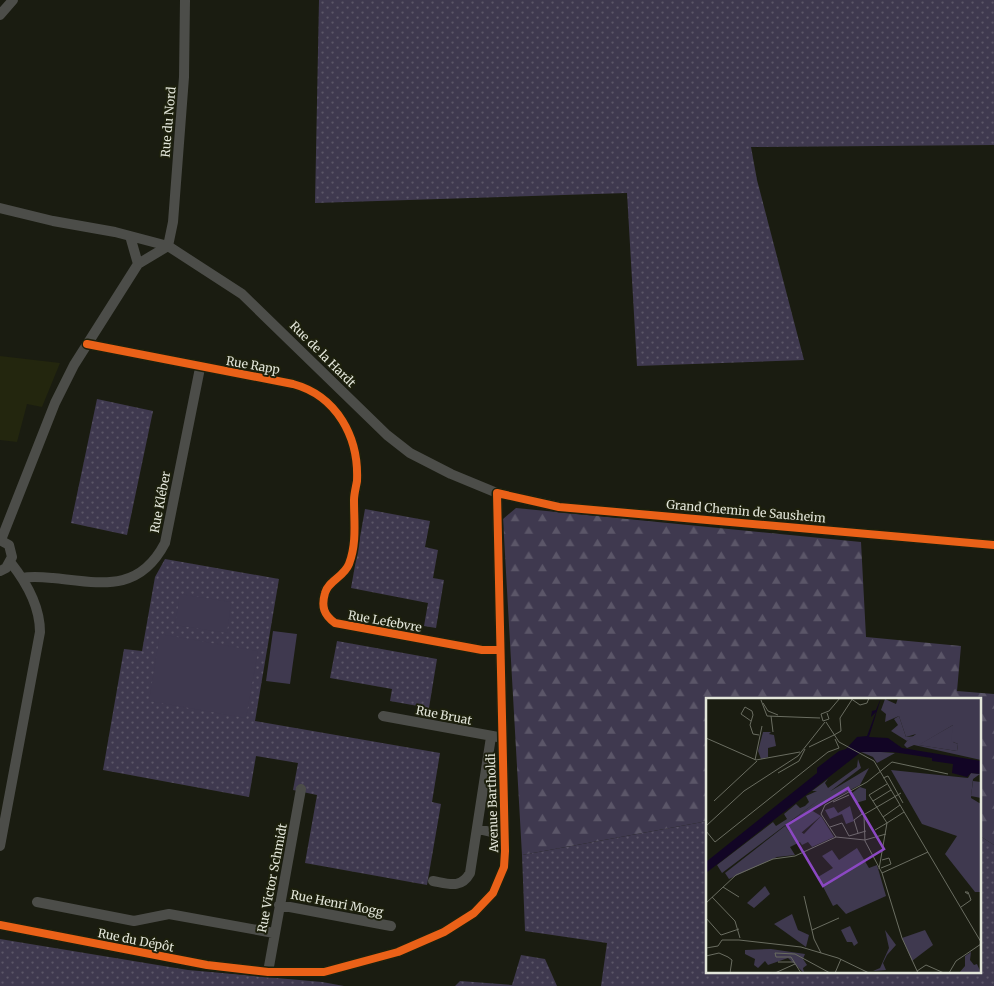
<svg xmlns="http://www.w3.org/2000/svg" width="994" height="986" viewBox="0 0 994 986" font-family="Merriweather,serif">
	<defs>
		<pattern id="grass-dots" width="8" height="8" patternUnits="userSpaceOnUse" patternTransform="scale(1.25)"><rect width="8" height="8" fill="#3f394f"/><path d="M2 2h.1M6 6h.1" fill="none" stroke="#5b5668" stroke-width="1.8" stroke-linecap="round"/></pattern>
		<pattern id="forest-firs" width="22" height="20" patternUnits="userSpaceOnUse" patternTransform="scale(1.25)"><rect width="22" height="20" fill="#3f394f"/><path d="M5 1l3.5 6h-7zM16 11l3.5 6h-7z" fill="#5b5668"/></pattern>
	</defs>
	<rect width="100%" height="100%" fill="#1a1c11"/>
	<path fill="#23260e" d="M0 356 60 363 42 407 27 404 17 442 0 440Z"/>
	<path fill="url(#grass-dots)" d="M319 0H994V145L751 147 757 180 804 360 637 366 627 193 315 203Z
		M97 399 153 411 127 535 71 523Z
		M365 509 430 521 425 547 438 550 433 578 444 580 436 628 424 626 428 603 351 588Z
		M165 559 279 579 255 721 440 753 432 802 441 804 427 885 305 863 317 795 293 790 298 763 256 756 249 797 103 770 124 649 142 651 155 577Z
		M337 641 437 659 429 708 390 701 392 689 330 678Z
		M708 821V972H980V836L994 845V986H601L607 943 525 931 522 855Z
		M0 939 188 970 322 982 344 986H0Z
		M521 955 545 959 557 986H455L460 981 512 985Z"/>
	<path fill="url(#forest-firs)" d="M516 508 861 542 866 637 961 646 957 691 994 694V845L980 836V700H708V821L522 855 503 519Z"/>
	<path fill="#3f394f" d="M180 594 231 602 227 633 175 625Z
		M273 631 297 634 290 684 266 681Z
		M160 634 258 651 246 718 149 701Z"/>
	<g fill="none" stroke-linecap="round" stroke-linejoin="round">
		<path stroke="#4c4d49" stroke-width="10" d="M0 15 13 0
			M0 208 53 221 115 232 168 246 242 294 387 435 410 453 451 474 497 493 559 507 994 545
			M130 236 138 264
			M87 344 293 384C337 396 359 437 357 481 356 487 354 494 354 500 354 522 357 543 349 564 344 577 328 581 325 593 321 607 324 615 335 623L482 650H499
			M0 540 9 545 12 557 6 568 0 571
			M1 540 55 403 74 365 138 264 168 246 173 222 184 77 185 0
			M22 578C32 576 42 577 53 578 101 583 139 593 165 543L200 368
			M383 716 498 737
			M478 829 504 835
			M0 846 40 632C40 607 26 582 11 563
			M433 881C449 884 461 889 470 873L491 737
			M37 902 134 921 169 914 274 933
			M279 905 391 926
			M0 925 207 965 268 972H324L398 952 444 932 474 913 493 893 504 867 505 851 497 493
			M268 972 301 789"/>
		<g stroke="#1d200d" stroke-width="11">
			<path id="cycleway" d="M87 344 293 384C337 396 359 437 357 481 356 487 354 494 354 500 354 522 357 543 349 564 344 577 328 581 325 593 321 607 324 615 335 623L482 650H499
				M0 925 207 965 268 972H324L398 952 444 932 474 913 493 893 504 867 505 851 497 493 559 507 994 545"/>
		</g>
		<use href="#cycleway" stroke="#ea6118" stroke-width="8"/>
	</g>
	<g text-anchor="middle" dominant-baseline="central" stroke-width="4" stroke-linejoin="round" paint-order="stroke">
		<g font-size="12" fill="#e3e6da" stroke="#1d200d">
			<text transform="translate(168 122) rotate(-85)">Rue du Nord</text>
			<text transform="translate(323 354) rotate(45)">Rue de la Hardt</text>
			<text transform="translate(253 365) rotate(10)">Rue Rapp</text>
			<text transform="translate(160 502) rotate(-79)">Rue Kléber</text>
			<text transform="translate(746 511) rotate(5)">Grand Chemin de Sausheim</text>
			<text transform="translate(385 621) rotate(10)">Rue Lefebvre</text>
			<text transform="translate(444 715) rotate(11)">Rue Bruat</text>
			<text transform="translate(492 803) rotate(-92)">Avenue Bartholdi</text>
			<text transform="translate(272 878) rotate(-79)">Rue Victor Schmidt</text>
			<text transform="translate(337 903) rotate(11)">Rue Henri Mogg</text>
			<text transform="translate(136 940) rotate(11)">Rue du Dépôt</text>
		</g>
	</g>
	<g transform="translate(706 698)">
		<rect width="275" height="275" fill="#1a1c11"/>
		<path d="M193 18 200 39 210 38 201 43 185 33 192 27 188 21ZM247 27V44L252 46 251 53 212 47ZM57 34H65L63 36 68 37 70 48 62 50V59L55 61 52 53ZM152 61 155 70 16 175 11 167 67 124 70 128 81 121 78 116 90 106 94 110 99 108 103 104 100 98 111 93H106L122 81 119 85 122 90 151 69ZM163 70 154 87 105 112 115 118 95 135 85 136 79 128 123 94ZM154 89 160 91V102L150 105 146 95ZM144 108 148 123 140 126 136 116 124 121 119 112 128 109 132 115ZM151 150 163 170 171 167 180 198 140 216 131 206 127 208 112 179 127 170 116 158 126 152 133 162ZM144 228 152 245 148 248 146 244H141L135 232ZM179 232 190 247 181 257 177 265 180 272 167 273 174 270 183 250ZM219 232 227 247 206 263 196 240ZM265 254 264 262 268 267 271 266 275 275H253L259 268V258Z" fill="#3f394f"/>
		<path d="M192 0H275V62L208 47 201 50 198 47 201 43 210 36 200 39 193 18 179 24 180 16 175 12 179 1 190 6ZM247 27 245 43 252 46 251 53 213 47ZM185 72 262 80 265 75 274 76 267 81 265 100 275 106V194H269L239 156 251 138 216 126ZM115 118 128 139 106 149 102 144 96 147 94 144 84 149 89 157 71 159 23 181 19 175 79 128 85 136 91 131 98 136ZM59 188 64 196 48 210 41 205ZM86 216 92 232 103 237 100 249 68 226ZM65 251 99 256 97 261 101 267 97 270 98 275 82 260 62 267 59 263 52 270 48 267 49 261 39 256V252Z" fill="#3f394f" fill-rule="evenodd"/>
		<path d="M165 52 175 54 189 55 171 65 167 59 155 54ZM267 83 275 84V100L265 98Z" fill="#3f394f"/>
		<path d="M175 0 163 39 182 40 196 50 275 63V76L265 75 261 79 246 75 247 66 226 63V60L187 54H155L0 175V164L111 75V70L133 53 140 51 151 39 161 38 170 14 165 19 166 13 170 12Z" fill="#120525"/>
		<path fill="none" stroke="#6a6d61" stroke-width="1" d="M144 0 154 7 161 5 163 0M55 2 61 18 114 20M57 5 62 13 72 17M121 15 123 21 117 23 115 16 123 13 134 0M65 18 67 34M45 23 35 16 39 9 46 13 47 17 44 27 47 36 53 37M120 24 133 44 168 63 275 244M128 37 135 33 134 20 147 0M0 40 50 62 94 54M103 49 128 37M49 62 56 28M72 75 93 63 99 51M177 80 182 78 197 105M145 95 157 117M8 103 51 63M167 103 185 92M127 104 143 97M159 116 195 95M158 118 159 143 176 175 196 240 212 275M177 119 194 107M0 128 38 93 92 58 119 24M124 129 136 125 143 138 160 133M169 132 181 125 163 97 181 86M0 133 9 144 122 54 133 50 129 41M152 135 148 122 156 116M130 139 115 116 119 107 161 84 186 64 242 76M175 170 185 166 183 160 176 162M173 171 181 125 198 114M176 175 222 154M17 189 33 199M98 198 108 241 115 255M6 199 29 223 34 240M0 205 30 177 67 161 89 158 130 139 159 142 180 136M255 209 265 202 262 194H259L262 196M0 220 15 237 33 231M106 232 133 220M33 242 95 249 132 260 163 275M0 250 12 248 16 242H33M0 258 13 255 22 259 26 262 24 275M72 264H88M211 273 220 267 238 275M69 275 89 266M95 275 85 259H70L69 255 89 256 124 275M129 275 135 261M243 275 250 263 275 246"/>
		<path fill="#8b48c3" fill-opacity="0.15" stroke="#8b48c3" stroke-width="2.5" d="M142 90 178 151 117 188 81 127Z"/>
		<rect width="275" height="275" fill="none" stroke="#e3e6da" stroke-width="2.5"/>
	</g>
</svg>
